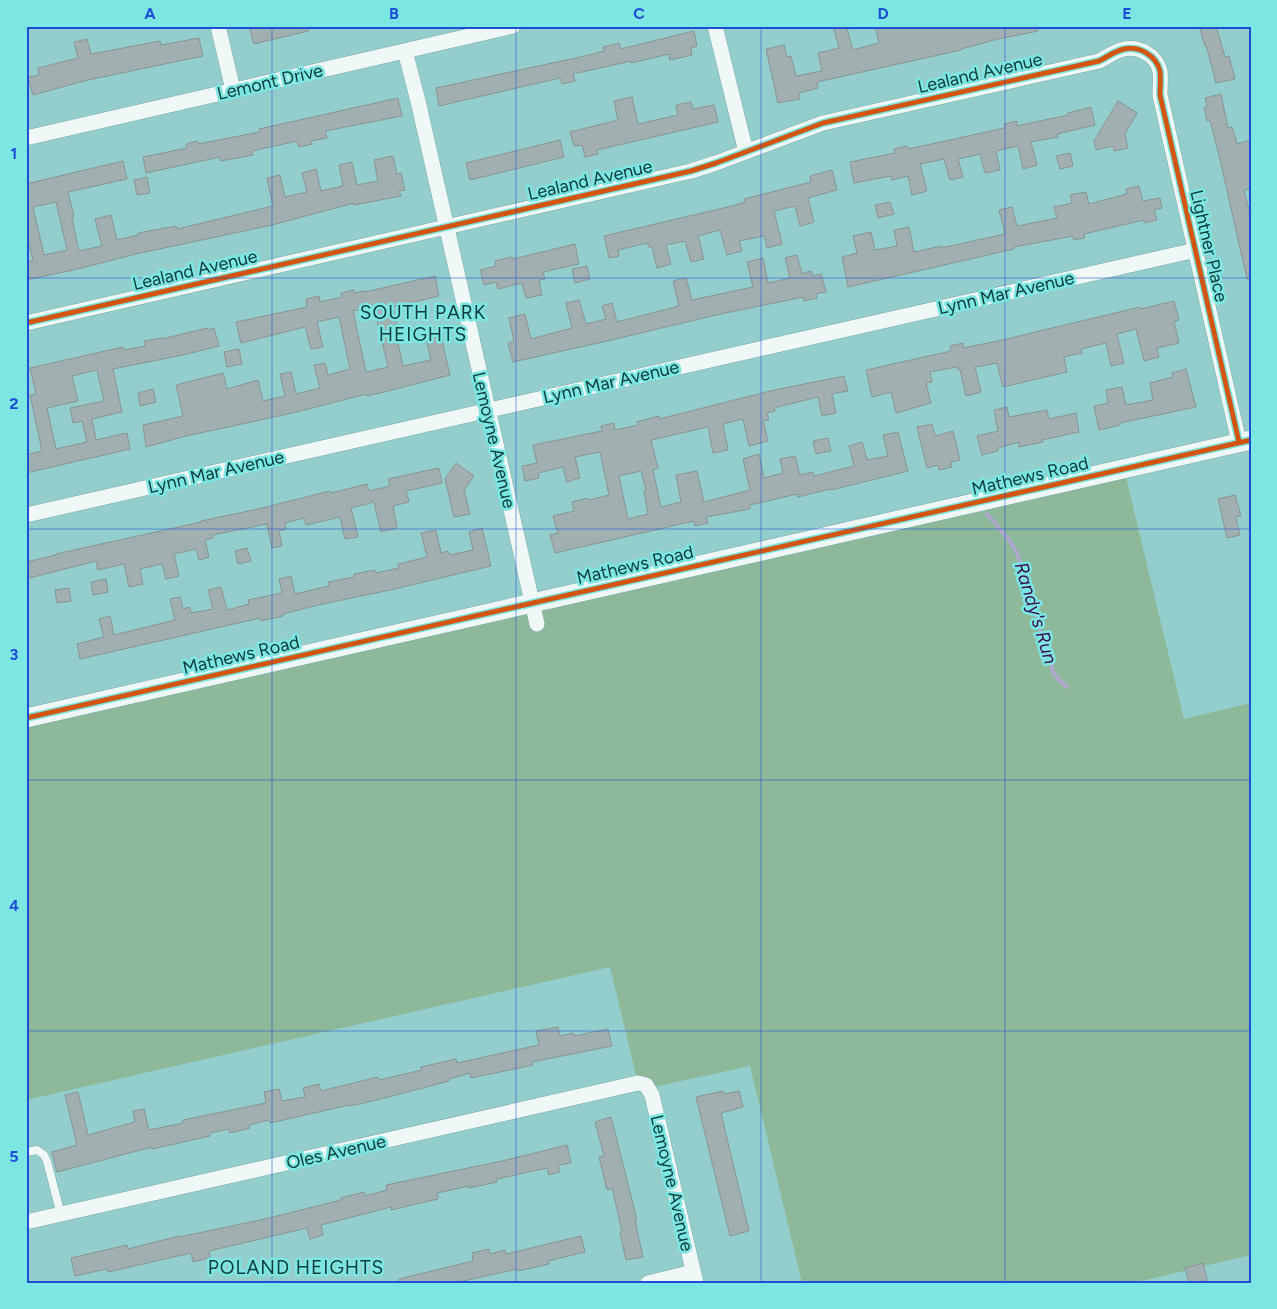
<svg xmlns="http://www.w3.org/2000/svg" width="1277" height="1309" viewBox="0 0 1277 1309" font-family="Figtree,sans-serif">
	<rect width="100%" height="100%" fill="#94cecc"/>
	<path fill="#8db89a" d="M1124 469 1184 719 1251 703V1255L1133 1283H802L750 1066 649 1088 638 1083 610 967 26 1100V842L29 841 26 830V718Z"/>
	<g fill="none" stroke-linecap="round" stroke-linejoin="round">
		<path stroke="#aea9cc" stroke-width="4" d="M987 514 1009 540 1018 555 1023 576 1034 600 1039 629 1049 650 1053 672 1058 679 1067 687"/>
	</g>
	<path fill="#a2afb0" stroke="#889496" fill-rule="evenodd" d="M249 26H308V31L254 44Z
		M846 26 853 50 879 43 875 26H1038V31L998 39 961 49V50L817 82 818 88 799 93 800 99 778 103 766 49 784 45 787 57 791 56 796 76 822 71 818 53 839 48 834 29Z
		M1199 26H1216L1225 57 1229 56 1235 79 1216 83 1206 45 1205 46Z
		M694 31 697 46 691 48 692 55 670 60 669 54 631 63V61L573 74 575 81 562 84 560 78 439 106 436 88 585 56 604 51 603 47 619 43 621 49Z
		M199 38 203 56 88 80 33 95 28 77 39 75 38 68 78 58 74 42 87 39 91 54 160 41 161 45Z
		M1221 94 1228 128 1232 127 1237 144 1251 140V188L1244 191 1251 217V278L1247 279 1219 155 1210 120 1207 121 1204 108 1207 107 1205 98Z
		M632 97 638 124 678 115 676 105 691 102 693 109 714 105 718 122 597 150 598 154 585 157 582 145 574 146 570 132 618 120 614 101Z
		M398 98 402 116 325 131 327 138 311 141 312 144 299 147 297 141 252 151 253 155 221 161 220 157 146 173 143 157 187 148 186 144 197 141 198 144 260 132 259 129Z
		M1118 101 1137 113 1125 134 1128 148 1114 151 1113 146 1096 150 1094 141Z
		M1091 107 1095 125 1057 134 1058 137 1031 142 1037 165 1023 169 1018 146 996 151 1000 170 985 173 980 154 958 159 963 177 950 180 944 159 920 164 927 191 912 195 908 176 892 180 891 176 854 183 850 162 895 153 894 149 907 146 908 149 1005 128 1004 124 1017 121V126L1068 115V113Z
		M560 140 564 157 470 180 466 163Z
		M1070 153 1073 166 1060 169 1056 156Z
		M393 156 397 174 401 173 405 190 399 191 401 196 354 205V203L272 225 136 254 78 269 26 280V262L33 260 26 234V184L123 161 127 179 68 192 74 217 72 218 79 251 102 246 95 219 111 215 117 240 138 235V233L176 226 177 229 273 206 267 178 280 175 285 197 307 192 302 173 316 169 321 191 343 186 339 165 352 162 357 185 378 181 374 160ZM56 202 67 250 44 255 33 207Z
		M832 170 837 190 808 198 814 222 800 226 795 206 774 211 782 244 767 248 764 236 739 241 742 251 727 255 720 230 698 236 704 259 691 262 685 241 666 245 671 264 657 268 652 247H649L647 243 618 250 619 256 609 258 604 236 736 205 745 202 744 199 811 182 810 176Z
		M147 177 150 193 137 195 134 180Z
		M1139 186 1143 201 1160 198 1162 208 1154 210 1157 220 1144 223V220L1084 234 1085 238 1074 240 1073 236 1014 247V249L848 287 842 257 857 253 853 236 871 232 875 250 897 246 894 230 909 227 914 252 941 246V248L1005 234 999 210 1012 207 1017 226 1057 218 1054 207 1072 203 1070 195 1086 192 1089 204 1127 194 1126 189Z
		M890 202 894 214 878 218 875 205Z
		M575 244 579 264 543 272 545 279 539 280 542 295 526 298 522 283 498 289 496 282 484 285 480 270 496 266 495 261 512 257 513 259Z
		M797 255 802 274 811 271 813 276 821 274 826 292 816 294 817 298 804 301 803 297 716 315 607 341 513 362 508 343 514 341 509 318 525 314 531 339 572 328 566 303 579 300 586 324 606 319 602 306 612 303 617 322 679 306 673 281 686 278 692 300 753 287 747 262 763 258 768 283 790 278 785 258Z
		M587 266 590 279 575 283 572 269Z
		M435 276 439 296 393 307 398 329 395 330 403 366 431 360 426 339 441 336 450 375 388 391 367 396 366 394 297 412 182 437 146 447 143 425 183 416 176 385 223 373 227 389 258 380 263 401 285 396 280 374 291 372 296 394 320 388 314 365 325 363 328 375 350 369 339 317 317 322 323 347 311 349 305 327 241 343 236 322 307 307 306 299 319 296 320 302 342 297 341 293 354 290V293L365 291V292ZM374 307 388 367 366 372 353 311Z
		M1174 301 1179 320 1174 321 1179 343 1157 348 1159 357 1144 361 1136 329 1117 334 1124 363 1111 366 1106 343 1081 349 1082 353 1064 357 1067 372 1003 387 997 363 975 367 981 392 966 396 960 370H958L957 367 930 372 932 382 926 383 931 403 896 413 891 392 872 397 866 370 951 351 950 346 963 343V348L998 341 1140 307 1141 309Z
		M207 328 208 330 214 328 219 346 183 355 113 369 122 412 92 419 96 440 127 433 130 449 26 473V455L42 451 30 395 36 394 30 368 123 347 124 350 145 346 144 341 161 338 162 339ZM97 370 104 401 70 408 73 423 82 421 87 442 56 449 47 408 78 401 72 376Z
		M239 349 242 364 227 367 224 352Z
		M1186 369 1196 407 1120 423V425L1099 430 1094 406 1108 403 1106 390 1122 387 1126 405 1153 400 1150 383 1173 377 1172 373Z
		M844 376 848 391 832 394 836 413 822 416 818 397 774 408 775 411 767 413 769 420 763 421 768 441 749 446 743 419 723 424 728 450 713 453 708 427 651 440 658 468 653 470 661 507 681 502 676 475 697 471 704 502 750 490 743 459 759 454 764 478 783 473 780 459 795 456 800 475 813 472 814 476 854 466 849 446 862 442 867 460 888 456 883 435 898 432 908 471 831 490 830 489 798 497 797 494 750 505V509L706 517 708 523 695 526 694 521 555 553 550 535 558 533 553 516 574 511 572 502 588 498 589 500 609 495 600 452 575 457 580 478 567 482 563 467 538 473 539 478 525 481 522 466 537 463 533 445 602 431 601 426 614 423 615 430 638 425 637 422 659 416V419L770 391ZM641 471 646 490 644 491 648 514 628 519 619 476Z
		M153 389 156 402 140 406 138 393Z
		M1007 407 1009 417 1047 410 1049 419 1076 413 1079 432 1042 440 1043 442 1019 447V442L998 448V451L982 455 977 436 998 431 994 410Z
		M932 424 935 436 953 431 960 460 951 462 952 467 939 470 938 465 927 468 917 427Z
		M828 438 831 451 816 454 813 441Z
		M456 463 474 476 464 490 470 514 454 517 445 479Z
		M439 468 442 483 406 491 409 502 393 506 397 528 381 532 374 502 351 508 358 537 345 539 340 517 306 525 304 518 285 523 286 529 279 531 282 546 272 548 267 524 213 535V538L205 540 209 557 199 560 196 549 174 554 179 576 166 579 162 564 140 569 143 584 129 587 124 564 98 570 96 561 26 579V562L56 555V554L201 522V521L258 509 330 491 331 493 367 484 369 491 390 486 388 479Z
		M1235 495 1241 516 1236 517 1240 535 1227 538 1218 499Z
		M482 528 491 566 390 590 318 605 283 614V616L261 621 260 618 80 659 77 644 104 637 99 619 110 616 114 635 175 620 170 599 180 597 183 609 190 607 191 613 213 609 208 590 221 587 227 610 249 604 248 600 282 593 279 579 291 576 295 594 329 586 328 582 354 577V574L375 570 376 573 399 568 398 564 427 557 421 533 436 530 441 553 448 551 450 555 473 550 469 532Z
		M247 548 251 561 238 564 235 551Z
		M106 579 108 592 93 595 91 582Z
		M69 588 71 601 57 603 55 590Z
		M558 1027 560 1036 573 1033 574 1036 608 1029 612 1046 532 1062 533 1065 471 1078 470 1073 449 1079V1081L377 1100 350 1106 349 1105 270 1123 269 1120 249 1125 250 1128 230 1133 229 1129 210 1133V1136L152 1149V1147L57 1172 52 1152 77 1145 65 1095 78 1092 88 1135 135 1122 133 1111 144 1109 149 1130 183 1123V1120L266 1103 264 1092 279 1089 282 1101 305 1097 303 1088 319 1084 321 1091 378 1077 379 1080 422 1070 421 1067 456 1059 457 1063 539 1045 536 1031Z
		M723 1091 724 1094 739 1091 743 1107 721 1113 749 1231 730 1236 696 1097Z
		M611 1117 637 1220 635 1221 643 1257 626 1260 620 1232 622 1231 612 1188 607 1190 599 1157 604 1156 595 1122Z
		M567 1145 571 1163 558 1165 560 1172 549 1175 547 1168 497 1179V1182L469 1188V1186L437 1193 438 1199 391 1210V1207L321 1225 323 1235 310 1239 307 1228 209 1251 210 1258 193 1262 191 1253 108 1272 107 1269 75 1276 71 1258 127 1245 128 1249 179 1236V1237L265 1219 341 1200V1198L364 1192 365 1196 387 1190 386 1185 502 1161Z
		M581 1236 585 1252 548 1261 549 1264 518 1271 517 1269 454 1283H399V1279L473 1261 472 1253 489 1249 490 1254 505 1250 506 1254Z
		M1203 1263 1208 1283H1189L1185 1268Z"/>
	<g fill="none" stroke-linecap="round" stroke-linejoin="round">
		<g stroke="#7cabaa" stroke-width="9">
			<path id="service" d="M26 1152 37 1150 44 1155 47 1161 61 1215"/>
		</g>
		<g stroke="#7cabaa" stroke-width="16">
			<path id="minor" d="M218 26 233 90
				M715 26 746 152
				M405 51 418 101 537 624
				M26 138 513 26
				M26 323 691 171 716 163 823 123 1099 61C1107 57 1115 51 1124 49 1139 46 1156 55 1160 71 1161 78 1160 87 1160 95L1239 442
				M26 515 1196 250
				M26 1222 638 1083 646 1085 652 1095 696 1283
				M648 1283 693 1272"/>
		</g>
		<g stroke="#7cabaa" stroke-width="20">
			<path id="tertiary" d="M26 718 1251 440"/>
		</g>
		<use href="#service" stroke="#eff8f7" stroke-width="8"/>
		<use href="#minor" stroke="#eff8f7" stroke-width="15"/>
		<use href="#tertiary" stroke="#eff8f7" stroke-width="19"/>
		<g stroke="#7ce6e2" stroke-width="8">
			<path id="cycleway" d="M26 323 691 171 716 163 823 123 1099 61C1107 57 1115 51 1124 49 1139 46 1156 55 1160 71 1161 78 1160 87 1160 95L1239 442
				M26 718 1251 440"/>
		</g>
		<use href="#cycleway" stroke="#d25611" stroke-width="5"/>
	</g>
	<path fill="none" stroke="#1d4ed8" stroke-width="1" stroke-opacity="0.55" d="M272 26V1283M516 26V1283M761 26V1283M1005 26V1283M26 278H1251M26 529H1251M26 780H1251M26 1031H1251"/>
	<g text-anchor="middle" dominant-baseline="central" stroke-width="5" stroke-linejoin="round" paint-order="stroke">
		<g font-size="18" fill="#0d3c3b" stroke="#7ce6e2">
			<text transform="translate(980 73) rotate(-13)">Lealand Avenue</text>
			<text transform="translate(270 82) rotate(-13)">Lemont Drive</text>
			<text transform="translate(590 180) rotate(-13)">Lealand Avenue</text>
			<text transform="translate(1209 246) rotate(77)">Lightner Place</text>
			<text transform="translate(195 270) rotate(-13)">Lealand Avenue</text>
			<text transform="translate(1006 293) rotate(-13)">Lynn Mar Avenue</text>
			<text transform="translate(611 382) rotate(-13)">Lynn Mar Avenue</text>
			<text transform="translate(494 440) rotate(77)">Lemoyne Avenue</text>
			<text transform="translate(216 472) rotate(-13)">Lynn Mar Avenue</text>
			<text transform="translate(1030 476) rotate(-13)">Mathews Road</text>
			<text transform="translate(635 565) rotate(-13)">Mathews Road</text>
			<text transform="translate(241 655) rotate(-13)">Mathews Road</text>
			<text transform="translate(336 1152) rotate(-13)">Oles Avenue</text>
			<text transform="translate(672 1183) rotate(77)">Lemoyne Avenue</text>
		</g>
		<g font-size="19" letter-spacing="1" fill="#0d3c3b" stroke="#7ce6e2">
			<text x="423" y="312">SOUTH PARK<tspan x="423" dy="22">HEIGHTS</tspan></text>
			<text x="296" y="1267">POLAND HEIGHTS</text>
		</g>
		<g font-size="19" font-style="italic" fill="#3b114f" stroke="#7ce6e2">
			<text transform="translate(1036 613) rotate(73)">Randy's Run</text>
		</g>
	</g>
	<rect width="1277" height="1309" fill="none" stroke="#7ce6e2" stroke-width="55"/>
	<rect x="28" y="28" width="1222" height="1254" fill="none" stroke="#1d4ed8" stroke-width="2"/>
	<g font-size="16" text-anchor="middle" font-weight="bold" fill="#1d4ed8">
		<text x="150" y="19">A</text>
		<text x="394" y="19">B</text>
		<text x="639" y="19">C</text>
		<text x="883" y="19">D</text>
		<text x="1127" y="19">E</text>
		<text x="14" y="159">1</text>
		<text x="14" y="409">2</text>
		<text x="14" y="660">3</text>
		<text x="14" y="911">4</text>
		<text x="14" y="1162">5</text>
	</g>
</svg>
